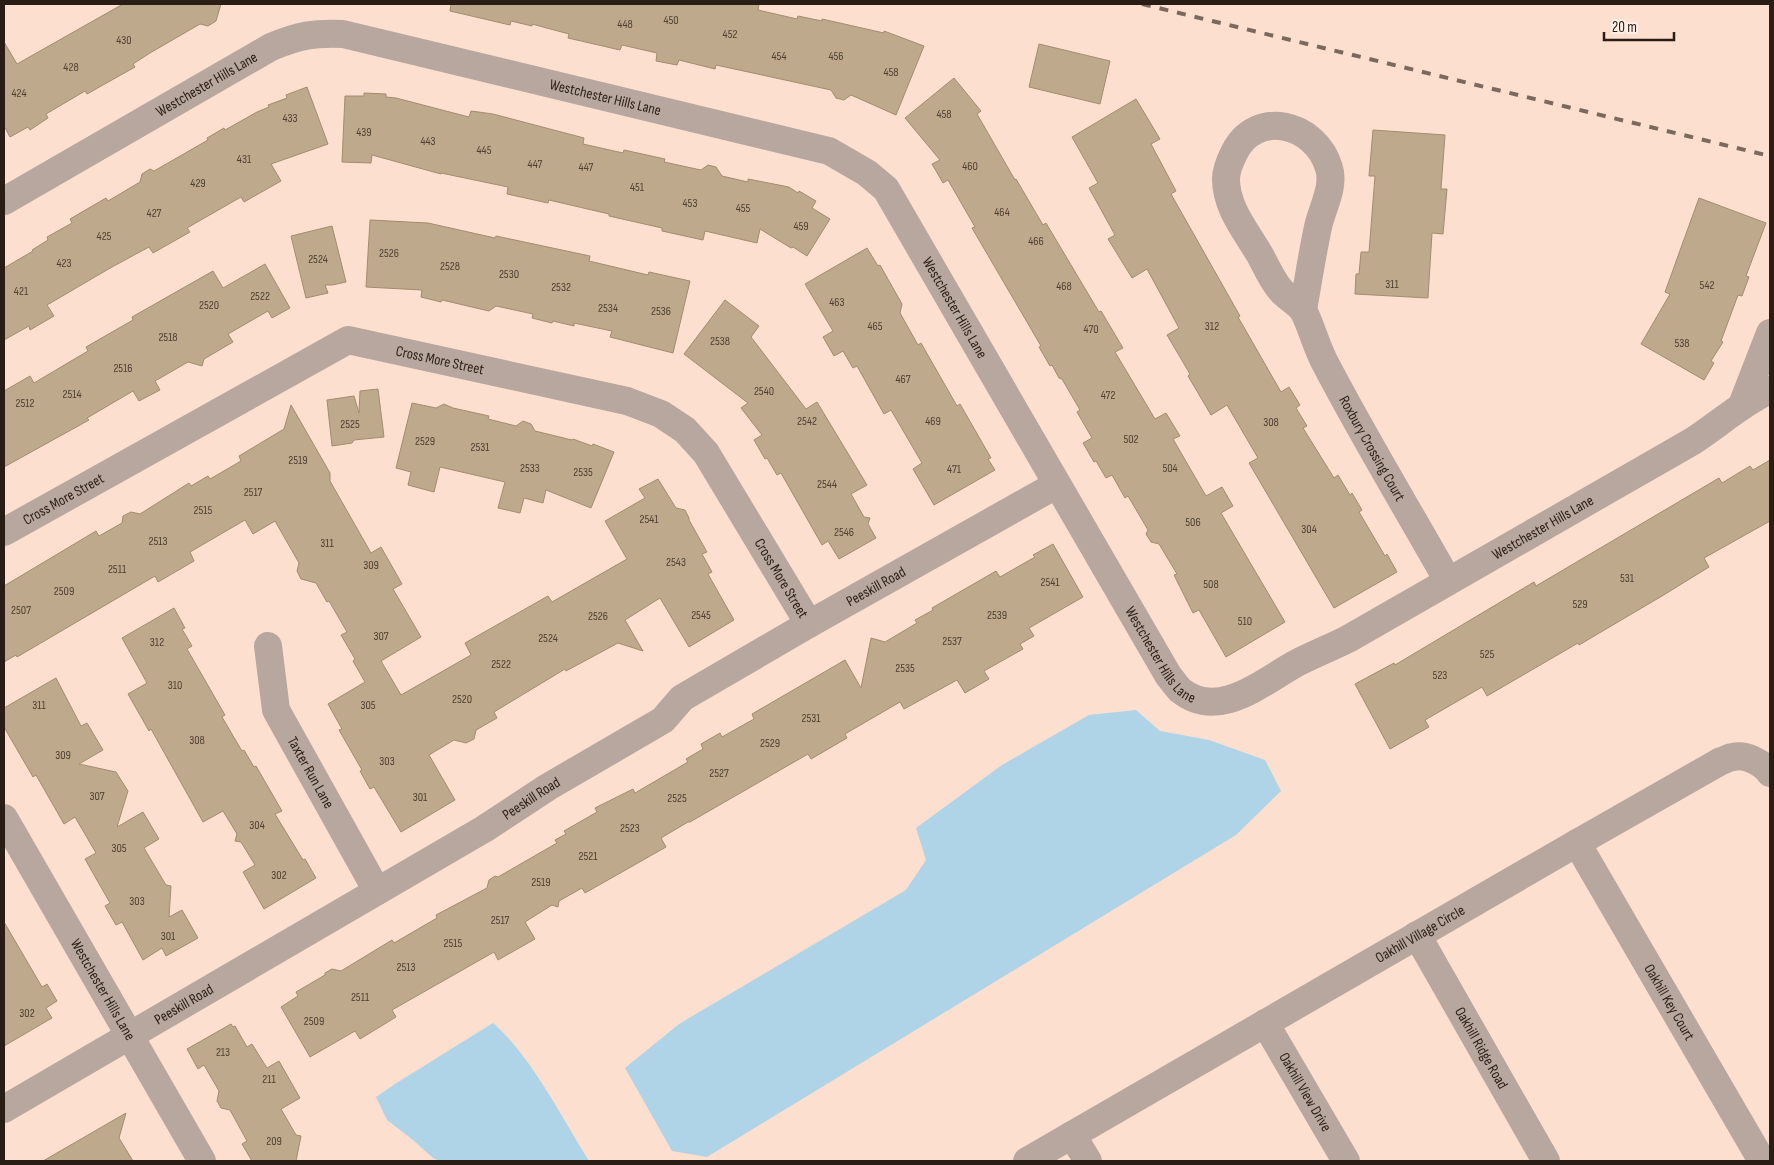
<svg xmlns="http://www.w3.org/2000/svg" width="1774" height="1165" viewBox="0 0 1774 1165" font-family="'Sofia Sans Condensed',sans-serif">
	<rect width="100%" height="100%" fill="#fddfcf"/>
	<path fill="#afd3e7" d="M1136 710 1160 731 1209 740 1265 760 1281 791 1236 835 707 1157 672 1151 625 1068 679 1024 906 890 926 860 916 828 1002 765 1089 715Z
		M493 1023C531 1056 562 1118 589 1161H440L433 1158 413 1140 387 1120 376 1097 395 1084Z"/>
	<path fill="#bfa98c" stroke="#a28c6e" d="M123 4H221L216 21 208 26 200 24 150 53 133 64 135 67 87 94 85 91 46 114 48 118 30 130 28 127 10 137 4 126V42L17 64Z
		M451 4H759L758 10 797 19 798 16 822 21V19L884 33V31L924 46 896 115 851 95 844 100 836 98 831 90 716 65 715 69 679 60 677 65 656 61 657 53 622 45 620 50 568 38 569 34 532 24V26L511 21 510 25 450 11Z
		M1039 44 1110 61 1100 104 1029 87Z
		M954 78 981 111 977 114 1015 180 1016 179 1043 225 1046 223 1099 312 1101 311 1123 348 1115 352 1155 419 1166 413 1180 436 1173 439 1206 496 1222 487 1233 506 1221 513 1285 622 1226 657 1199 610 1193 613 1174 575 1177 574 1159 544 1151 542 1146 534 1148 530 1128 496 1125 498 1112 475 1106 478 1096 461 1094 462 1083 443 1092 438 1077 412 1080 410 1062 379 1059 378 1052 365 1050 366 1039 347 1041 346 972 228 975 227 948 180 943 183 932 164 940 160 905 118Z
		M307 87 328 144 271 164 281 181 244 202 241 197 187 228 190 232 153 253 149 247 112 267 47 305 54 316 30 330 29 326 4 340V268L33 251 32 250 48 240 47 237 72 223 70 219 106 198 108 201 140 182 142 174 150 169 154 171 208 140 207 138 224 128 225 130 257 112 269 107 268 105 287 98 286 95Z
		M364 93 386 94V97L396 98 469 117 471 111 493 114 584 138 583 144 623 153 624 150 665 159 664 162 701 170 708 165 716 167 722 176 748 182V179L789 187 798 193 799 191 816 201 812 208 830 219 807 256 793 247 791 248 760 229 757 243 705 231 703 240 662 231V228L609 216V214L549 200 548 203 507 194 508 187 441 173V174L372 155 371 163 342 162 345 96H364Z
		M1136 99 1160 139 1151 144 1176 191 1171 194 1240 316 1238 317 1281 392 1289 387 1300 405 1296 408 1307 426 1303 428 1334 478 1338 475 1350 495 1352 493 1362 510 1359 512 1385 556 1387 554 1397 572 1334 608 1249 463 1258 458 1227 405 1211 415 1188 376 1190 374 1167 335 1179 328 1147 269 1132 278 1108 239 1115 235 1089 188 1098 183 1072 137Z
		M1373 130 1445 135 1441 189H1447L1443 234 1432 233 1428 298 1355 294 1356 274H1359L1361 252H1369L1375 176H1369Z
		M1699 198 1766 223 1746 276 1749 277 1742 296 1738 295 1721 341 1723 342 1711 361 1714 363 1704 380 1641 344 1670 294 1665 292Z
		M370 220 428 223 495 238 496 236 590 256 589 261 648 275 649 272 690 281 673 353 610 337 612 331 574 323V326L553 321 552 323 532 318 533 314 496 306 489 311 442 300 441 302 421 297 422 290 366 287Z
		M332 226 346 282 332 285H325L328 293 306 298 291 236Z
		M867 248 878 266 880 265 902 304 900 313 918 345 921 343 957 406 960 404 991 458 988 459 995 470 934 505 913 469 922 463 891 410 884 414 857 366 853 368 843 351 834 356 823 337 833 331 805 284Z
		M265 264 290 308 272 318 268 311 228 334 233 342 204 359 202 366 188 362 155 381 160 390 139 401 133 391 87 418 89 420 4 467V391L30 376 34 383 88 351 86 347 133 320 132 317 213 271 223 288Z
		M725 300 759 326 751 337 806 409 817 402 867 485 851 494 864 517 870 518 868 524 876 538 839 559 828 541 822 545 781 473 777 475 767 458 765 459 754 440 762 435 741 408 748 403 684 354Z
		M378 389 384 437 354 440 352 443 332 446 327 400 354 396 359 413 360 391Z
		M412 403 436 408 444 404 453 408 489 416 488 419 516 426 523 421 531 424 535 431 572 440 573 439 592 446 593 444 614 452 591 508 546 490 543 503 524 498 520 513 498 508 505 482 440 467 434 492 408 485 411 472 396 468Z
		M291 405 330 473V481L371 553 381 547 402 584 393 589 421 637 381 661 401 695 471 655 465 643 548 596 552 602 627 559 605 521 645 498 639 489 658 479 676 508 685 510 689 518V520L707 552 702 554 712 572 708 574 734 620 689 647 660 598 625 620 643 651 618 643 566 671 565 669 494 712 497 718 476 730 474 739 466 743 454 740 429 755 455 800 401 832 374 787 370 789 360 771 362 770 339 730 342 729 328 704 365 682 353 661 355 659 341 635 347 632 329 601 327 602 316 583 301 579 297 571 299 563 275 521 253 534 245 520 190 552 194 561 158 582 155 576 17 657 16 655 4 662V586L96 531 99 536 122 523 123 516 131 512 140 514 189 483 191 486 208 476 210 479 241 461 239 456 284 429Z
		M1770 460V521L1704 558 1709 567 1662 596 1579 645 1578 643 1487 696 1482 687 1425 720 1429 727 1390 749 1355 684 1394 663 1395 665 1534 582 1536 586 1719 478 1722 483 1750 466 1753 470Z
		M1053 544 1083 597 1029 628 1034 636 1020 644 1023 649 984 671 989 679 965 693 957 680 904 709 900 702 845 734 847 738 811 759 808 754 690 822H688L661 838 666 847 585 893 582 888 559 901 558 907 552 905 525 922 535 939 498 960 494 952 392 1010 396 1017 360 1039 355 1031 310 1057 281 1007 298 996 296 992 325 975V973L332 969 341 971 392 940 394 943 437 918 436 915 487 888 489 880 495 876 498 877 557 843 555 840 566 834 564 831 597 812 595 808 633 789 635 793 688 762 686 759 703 749 701 744 720 733 722 737 754 719 752 714 845 660 861 688 871 638 885 642 917 623 915 620 933 610 932 608 996 571 1000 577 1035 557 1033 555Z
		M174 608 185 628 182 629 192 646 187 649 225 715 222 717 242 751 244 750 254 767 256 766 271 792 282 811 275 814 303 860 305 859 316 878 264 909 243 872 255 865 241 842 235 841 237 834 223 811 203 822 151 729 149 731 128 694 147 683 122 638Z
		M56 678 81 726 87 723 103 750 79 764 116 772 128 791 117 827 143 812 159 839 144 848 166 885 171 886 169 917 182 910 198 938 166 956 162 948 143 960 122 922 116 925 105 906 110 903 85 859 96 853 75 817 64 824 36 775 33 777 4 727V708Z
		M4 922 42 987 47 984 57 1001 46 1008 52 1018 4 1046Z
		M231 1024 233 1027 235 1026 247 1047 252 1044 267 1068 279 1061 300 1098 281 1109 296 1135 301 1136 296 1161H252L242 1144 247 1141 230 1110 221 1108 217 1101 219 1091 204 1065 198 1069 187 1049Z
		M126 1113 119 1138 133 1161H43Z"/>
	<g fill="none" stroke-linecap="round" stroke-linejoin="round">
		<g stroke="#b7a79f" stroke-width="28">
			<path id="s1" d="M4 201 271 47C300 35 313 33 343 34L829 151 867 173 886 189 1168 675C1172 680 1176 686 1180 690 1218 721 1261 683 1295 664 1312 655 1330 648 1348 639L1693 441C1719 424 1742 403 1770 390"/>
			<path id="s2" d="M1303 310C1308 282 1312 255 1318 227 1322 208 1335 187 1329 168 1316 123 1256 108 1234 153 1230 161 1226 170 1226 179 1226 208 1246 231 1260 255 1266 266 1271 278 1279 288 1285 297 1298 302 1304 312 1311 326 1316 345 1324 361 1363 436 1407 508 1448 581"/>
			<path d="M1742 405 1770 333"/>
			<path id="s3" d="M4 532 348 340 627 401 661 414 685 430 706 453 809 624"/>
			<path id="s4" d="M268 646 276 710 377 891"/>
			<path id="s5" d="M4 818 202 1161"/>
			<path id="s6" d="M1577 843 1762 1161"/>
			<path id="s7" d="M1417 935 1546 1161"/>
			<path id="s8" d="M1265 1023 1346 1161"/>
			<path id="s9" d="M4 1109 484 829 548 787 663 720 682 698 809 624 1056 485"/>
			<path d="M1072 1135 1088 1161"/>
			<path id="s10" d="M1027 1161 1577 843 1721 761C1725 760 1729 757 1733 757 1746 754 1763 763 1770 773"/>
		</g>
		<path stroke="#7c695e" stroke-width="4" stroke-dasharray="9 9" stroke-linecap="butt" d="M1142 4 1770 156"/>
	</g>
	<g text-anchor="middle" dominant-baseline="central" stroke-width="5" stroke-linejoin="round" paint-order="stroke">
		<g font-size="12" fill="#4f4033">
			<text x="671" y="20">450</text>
			<text x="625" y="24">448</text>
			<text x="730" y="34">452</text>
			<text x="124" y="40">430</text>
			<text x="779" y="56">454</text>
			<text x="836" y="56">456</text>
			<text x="71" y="67">428</text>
			<text x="891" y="72">458</text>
			<text x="19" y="93">424</text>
			<text x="944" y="114">458</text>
			<text x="290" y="118">433</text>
			<text x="364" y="132">439</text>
			<text x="428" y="141">443</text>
			<text x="484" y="150">445</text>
			<text x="244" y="159">431</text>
			<text x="535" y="164">447</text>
			<text x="970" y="166">460</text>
			<text x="586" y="167">447</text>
			<text x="198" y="183">429</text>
			<text x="637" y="187">451</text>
			<text x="690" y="203">453</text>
			<text x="743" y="208">455</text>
			<text x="1002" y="212">464</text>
			<text x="154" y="213">427</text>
			<text x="801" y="226">459</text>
			<text x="104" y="236">425</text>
			<text x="1036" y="241">466</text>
			<text x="389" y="253">2526</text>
			<text x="318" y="259">2524</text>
			<text x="64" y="263">423</text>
			<text x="450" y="266">2528</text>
			<text x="509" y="274">2530</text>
			<text x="1392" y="284">311</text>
			<text x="1707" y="285">542</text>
			<text x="1064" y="286">468</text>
			<text x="561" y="287">2532</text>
			<text x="21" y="291">421</text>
			<text x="260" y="296">2522</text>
			<text x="837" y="302">463</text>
			<text x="209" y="305">2520</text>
			<text x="608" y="308">2534</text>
			<text x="661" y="311">2536</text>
			<text x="875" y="326">465</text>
			<text x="1212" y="326">312</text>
			<text x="1091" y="329">470</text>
			<text x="168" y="337">2518</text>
			<text x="720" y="341">2538</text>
			<text x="1682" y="343">538</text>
			<text x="123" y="368">2516</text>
			<text x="903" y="379">467</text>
			<text x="764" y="391">2540</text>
			<text x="72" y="394">2514</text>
			<text x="1108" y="395">472</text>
			<text x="25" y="403">2512</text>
			<text x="807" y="421">2542</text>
			<text x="933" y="421">469</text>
			<text x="1271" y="422">308</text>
			<text x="350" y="424">2525</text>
			<text x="1131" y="439">502</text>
			<text x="425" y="441">2529</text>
			<text x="480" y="447">2531</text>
			<text x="298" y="460">2519</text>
			<text x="530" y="468">2533</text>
			<text x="1170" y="468">504</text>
			<text x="954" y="469">471</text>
			<text x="583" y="472">2535</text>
			<text x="827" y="484">2544</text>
			<text x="253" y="492">2517</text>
			<text x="203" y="510">2515</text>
			<text x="649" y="519">2541</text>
			<text x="1193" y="522">506</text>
			<text x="1309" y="529">304</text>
			<text x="844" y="532">2546</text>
			<text x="158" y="541">2513</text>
			<text x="327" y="543">311</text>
			<text x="676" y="562">2543</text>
			<text x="371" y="565">309</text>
			<text x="117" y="569">2511</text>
			<text x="1627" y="578">531</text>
			<text x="1050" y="582">2541</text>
			<text x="1211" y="584">508</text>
			<text x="64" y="591">2509</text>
			<text x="1580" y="604">529</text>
			<text x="21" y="610">2507</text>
			<text x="701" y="615">2545</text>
			<text x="997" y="615">2539</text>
			<text x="598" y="616">2526</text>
			<text x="1245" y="621">510</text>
			<text x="381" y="636">307</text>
			<text x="548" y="638">2524</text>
			<text x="952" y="641">2537</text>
			<text x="157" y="642">312</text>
			<text x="1487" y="654">525</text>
			<text x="501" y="664">2522</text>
			<text x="905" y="668">2535</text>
			<text x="1440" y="675">523</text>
			<text x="175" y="685">310</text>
			<text x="462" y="699">2520</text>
			<text x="39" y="705">311</text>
			<text x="368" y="705">305</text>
			<text x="811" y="718">2531</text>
			<text x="197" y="740">308</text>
			<text x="770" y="743">2529</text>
			<text x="63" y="755">309</text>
			<text x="387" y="761">303</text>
			<text x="719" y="773">2527</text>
			<text x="97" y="796">307</text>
			<text x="420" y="797">301</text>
			<text x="677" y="798">2525</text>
			<text x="257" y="825">304</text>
			<text x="630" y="828">2523</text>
			<text x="119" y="848">305</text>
			<text x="588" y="856">2521</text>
			<text x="279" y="875">302</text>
			<text x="541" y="882">2519</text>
			<text x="137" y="901">303</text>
			<text x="500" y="920">2517</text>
			<text x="168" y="936">301</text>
			<text x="453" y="943">2515</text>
			<text x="406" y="967">2513</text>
			<text x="360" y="997">2511</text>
			<text x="27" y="1013">302</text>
			<text x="314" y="1021">2509</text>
			<text x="223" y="1052">213</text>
			<text x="269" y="1079">211</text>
			<text x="274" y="1141">209</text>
		</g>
		<g font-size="15" fill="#2a1d15" stroke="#fff0e8">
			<text stroke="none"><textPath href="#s1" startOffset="234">Westchester Hills Lane</textPath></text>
			<text stroke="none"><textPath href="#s1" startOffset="652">Westchester Hills Lane</textPath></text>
			<text stroke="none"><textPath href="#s1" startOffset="1088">Westchester Hills Lane</textPath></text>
			<text stroke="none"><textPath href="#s3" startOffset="488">Cross More Street</textPath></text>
			<text stroke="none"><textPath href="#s2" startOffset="608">Roxbury Crossing Court</textPath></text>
			<text stroke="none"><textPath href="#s3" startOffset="68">Cross More Street</textPath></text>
			<text stroke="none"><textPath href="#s1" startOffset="1942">Westchester Hills Lane</textPath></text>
			<text stroke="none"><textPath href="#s3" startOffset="922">Cross More Street</textPath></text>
			<text stroke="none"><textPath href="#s9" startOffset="1018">Peeskill Road</textPath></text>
			<text stroke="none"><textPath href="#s1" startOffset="1492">Westchester Hills Lane</textPath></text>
			<text stroke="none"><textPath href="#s4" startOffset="136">Taxter Run Lane</textPath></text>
			<text stroke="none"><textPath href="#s9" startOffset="612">Peeskill Road</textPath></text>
			<text stroke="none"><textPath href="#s10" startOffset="454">Oakhill Village Circle</textPath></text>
			<text stroke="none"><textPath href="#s5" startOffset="198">Westchester Hills Lane</textPath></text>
			<text stroke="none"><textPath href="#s6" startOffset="184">Oakhill Key Court</textPath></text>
			<text stroke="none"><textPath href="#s9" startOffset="208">Peeskill Road</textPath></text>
			<text stroke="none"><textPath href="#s7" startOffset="130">Oakhill Ridge Road</textPath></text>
			<text stroke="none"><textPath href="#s8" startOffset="80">Oakhill View Drive</textPath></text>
		</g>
	</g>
	<rect width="1774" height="1165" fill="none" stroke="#2a1d15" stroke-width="10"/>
	<path d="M1604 32v8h70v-8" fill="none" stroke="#2a1d15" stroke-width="2.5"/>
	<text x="1612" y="32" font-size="15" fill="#2a1d15" stroke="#fff0e8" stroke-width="4" paint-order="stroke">20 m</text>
</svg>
